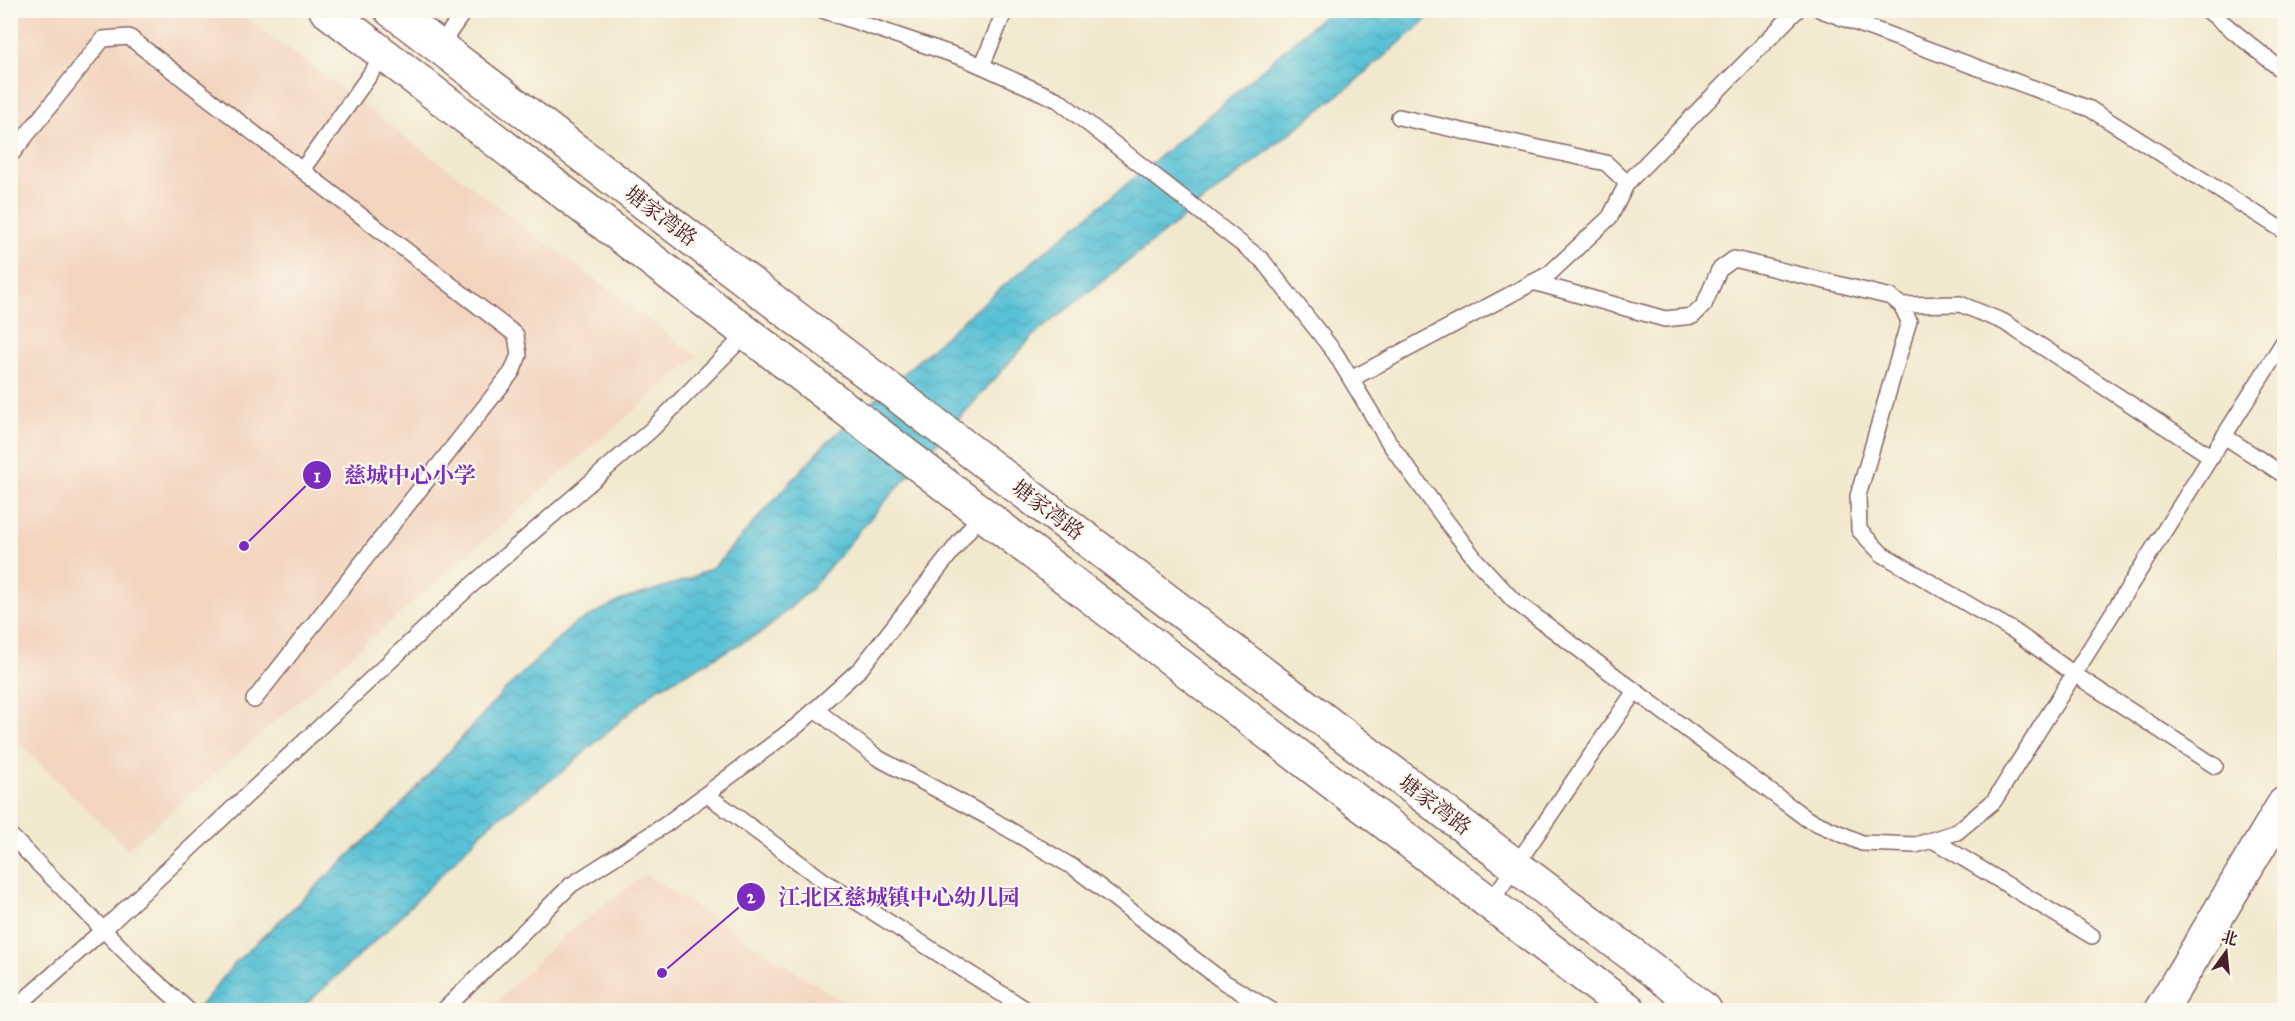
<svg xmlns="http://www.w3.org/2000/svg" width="2295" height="1021" viewBox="0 0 2295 1021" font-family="'IM FELL Great Primer','Noto Serif SC',serif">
	<defs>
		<pattern id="water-waves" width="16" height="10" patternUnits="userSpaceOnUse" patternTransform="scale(1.5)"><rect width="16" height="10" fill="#59c1d5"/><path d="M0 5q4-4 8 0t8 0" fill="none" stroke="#4fa5b7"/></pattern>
	</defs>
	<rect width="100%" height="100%" fill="#fbf7ec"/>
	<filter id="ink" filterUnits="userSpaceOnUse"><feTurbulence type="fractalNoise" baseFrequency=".0167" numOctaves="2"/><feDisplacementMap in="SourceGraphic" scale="12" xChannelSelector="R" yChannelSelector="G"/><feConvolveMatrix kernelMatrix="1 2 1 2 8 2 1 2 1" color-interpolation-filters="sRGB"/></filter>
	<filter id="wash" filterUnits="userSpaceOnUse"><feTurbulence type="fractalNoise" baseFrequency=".008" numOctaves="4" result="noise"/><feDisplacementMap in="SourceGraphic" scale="24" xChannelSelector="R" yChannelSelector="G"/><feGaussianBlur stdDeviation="1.35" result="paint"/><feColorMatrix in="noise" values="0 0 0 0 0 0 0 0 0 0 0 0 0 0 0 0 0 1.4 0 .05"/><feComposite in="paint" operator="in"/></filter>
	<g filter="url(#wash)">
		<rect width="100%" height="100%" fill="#f2e8ce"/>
		<path fill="#f3d4bf" d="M10 11H238L697 356 128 849 11 736Z
			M645 874 856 1010H488L564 936Z"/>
		<path fill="url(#water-waves)" stroke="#527080" stroke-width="1.5" d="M1329 11H1436L1351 85 1033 336 865 524 811 589 764 631 655 690 562 772 491 823 393 924 300 1010H197L235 963 396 811 504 691 574 624 622 600 689 579 715 566 823 446 969 315 1225 102Z"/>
	</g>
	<g filter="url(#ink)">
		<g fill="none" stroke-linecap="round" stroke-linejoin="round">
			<g stroke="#856564" stroke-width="18">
				<path id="lane" d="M822 10 966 59 1058 100 1262 260 1335 353 1390 444 1447 522 1476 560 1513 600 1807 819 1862 843 1916 845 1957 832 1994 801 2284 341
					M1821 10 2090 109 2284 231
					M2207 10 2284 72
					M439 47 465 10
					M982 66 1005 10
					M10 156 103 39 129 37 516 335 519 355 512 372 254 700
					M302 170 384 55
					M1627 183 1797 10
					M1533 282 1665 319 1693 316 1704 305 1719 270 1734 259 1891 297 1901 305 1909 321 1858 496 1859 530 1882 554 2014 631 2074 674 2215 766
					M1901 305 1960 304 2004 322 2212 457
					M1351 379 1549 274 1610 217 1627 183 1606 163 1399 117
					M2224 436 2284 475
					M815 709 878 758 988 817 1076 869 1224 982 1271 1010
					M706 794 824 881 1027 1010
					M10 835 140 967 188 1010
					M1933 840 2092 936
					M1490 903 1635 691
					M13 1010 103 930 466 590 651 430 747 333
					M444 1010 571 885 665 825 798 725 861 668 982 513"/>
			</g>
			<g stroke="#856564" stroke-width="36">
				<path id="secondary" d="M326 10 1629 1010
					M391 10 1705 1010
					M2161 1010 2284 804"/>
			</g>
			<use href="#lane" stroke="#fff" stroke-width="15"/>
			<use href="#secondary" stroke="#fff" stroke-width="33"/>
		</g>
	</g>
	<g text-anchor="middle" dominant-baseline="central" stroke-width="4.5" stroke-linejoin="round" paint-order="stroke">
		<g font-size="21" fill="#4a1f2b" stroke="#fbf7ec">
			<text transform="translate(661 216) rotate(37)">塘家湾路</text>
			<text transform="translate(1048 510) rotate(37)">塘家湾路</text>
			<text transform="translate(1435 805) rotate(37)">塘家湾路</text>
		</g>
	</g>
	<path fill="none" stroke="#7b2cbf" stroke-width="2" d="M244 546L317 475M662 973L751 897"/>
	<g fill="#7b2cbf" stroke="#fbf7ec" stroke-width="2">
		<circle cx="244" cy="546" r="6"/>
		<circle cx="662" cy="973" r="6"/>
		<circle cx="317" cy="475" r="15"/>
		<circle cx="751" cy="897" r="15"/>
	</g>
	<g font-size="18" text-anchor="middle" font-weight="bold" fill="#fff">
		<text x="317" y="482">1</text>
		<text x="751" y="903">2</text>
	</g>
	<g font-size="22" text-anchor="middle" font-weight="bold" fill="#7b2cbf" stroke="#fbf7ec" stroke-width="4.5" stroke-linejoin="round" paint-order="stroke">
		<text x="410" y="483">慈城中心小学</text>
		<text x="899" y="905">江北区慈城镇中心幼儿园</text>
	</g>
	<rect width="2295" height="1021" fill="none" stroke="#fbf7ec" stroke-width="36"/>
	<g transform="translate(2226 952) rotate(15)" stroke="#fbf7ec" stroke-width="4.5" paint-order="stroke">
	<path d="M0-4.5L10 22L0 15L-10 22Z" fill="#4a1f2b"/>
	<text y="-9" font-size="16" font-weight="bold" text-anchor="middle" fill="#4a1f2b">北</text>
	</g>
</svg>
